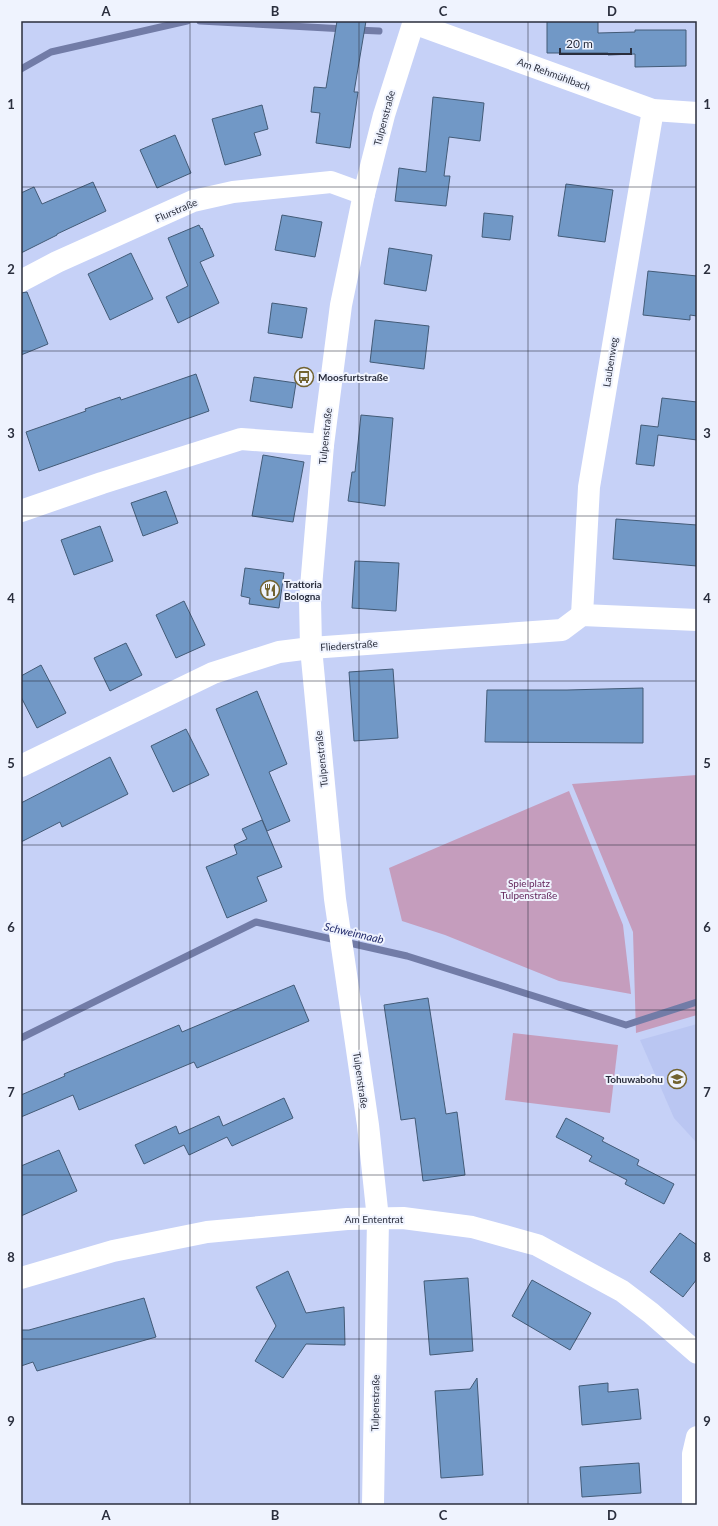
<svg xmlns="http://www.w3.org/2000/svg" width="718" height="1526" font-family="Lato,sans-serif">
<rect width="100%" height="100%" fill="#c6d1f7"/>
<path fill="#bac6f2" d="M 697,1024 L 697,1143 L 674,1118 L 640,1040 Z"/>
<g fill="#c59dbd">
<path d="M 697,775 L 697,1015 L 636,1033 L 633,932 L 572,784 Z"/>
<path d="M 569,791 L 623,925 L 631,994 L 559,981 L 445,935 L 402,921 L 389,868 Z"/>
<path d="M 513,1033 L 618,1045 L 610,1113 L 505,1100 Z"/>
</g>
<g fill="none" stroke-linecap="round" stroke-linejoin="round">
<g stroke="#727ca7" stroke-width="7">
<path d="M 200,21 L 345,29"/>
<path d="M 356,30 L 379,31"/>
<path d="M 21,69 L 51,52 L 187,21"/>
<path d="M 21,1038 L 256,922 L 407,956 L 626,1025 L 697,1002"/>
</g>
</g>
<g fill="#7198c6" stroke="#435b77">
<path d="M 337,21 L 366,21 L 354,92 L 358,92 L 350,148 L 316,143 L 320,113 L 311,112 L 314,87 L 326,88 Z"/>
<path d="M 547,21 L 598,21 L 598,33 L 635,32 L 635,30 L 686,30 L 686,66 L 635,67 L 635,54 L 608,55 L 608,53 L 547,53 Z"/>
<path d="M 433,97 L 484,103 L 480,141 L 449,137 L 444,176 L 450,176 L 446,206 L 395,201 L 399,168 L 426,172 Z"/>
<path d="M 262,105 L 268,129 L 254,133 L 261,155 L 225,165 L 212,119 Z"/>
<path d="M 175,135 L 191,173 L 157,188 L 140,150 Z"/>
<path d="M 93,182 L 106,211 L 57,234 L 57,235 L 21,253 L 21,193 L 34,187 L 42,204 Z"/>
<path d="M 566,184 L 613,190 L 605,242 L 558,236 Z"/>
<path d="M 484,213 L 513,216 L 510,240 L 482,237 Z"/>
<path d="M 282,215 L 322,222 L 315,257 L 275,250 Z"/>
<path d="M 199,225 L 201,229 L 202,228 L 214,256 L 200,262 L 219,303 L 178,323 L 166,297 L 188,286 L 168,238 Z"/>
<path d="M 389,248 L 432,255 L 426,291 L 384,284 Z"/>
<path d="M 131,253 L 153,299 L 110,320 L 88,274 Z"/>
<path d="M 648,271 L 697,276 L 697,316 L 690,315 L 690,320 L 643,315 Z"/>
<path d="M 27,292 L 48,344 L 21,355 L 21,293 Z"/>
<path d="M 272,303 L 307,308 L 302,338 L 268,333 Z"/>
<path d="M 375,320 L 429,326 L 424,369 L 370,362 Z"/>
<path d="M 196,374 L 209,411 L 39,471 L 26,432 L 86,411 L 85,409 L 120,397 L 121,400 Z"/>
<path d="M 254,377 L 296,383 L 292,408 L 250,401 Z"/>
<path d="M 662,398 L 697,402 L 697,440 L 658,435 L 654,466 L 636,464 L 641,425 L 658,427 Z"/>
<path d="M 361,415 L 393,418 L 385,506 L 348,501 L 352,472 L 355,472 Z"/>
<path d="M 263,455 L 304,462 L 293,522 L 252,516 Z"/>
<path d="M 166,491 L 178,523 L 143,536 L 131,503 Z"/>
<path d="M 616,519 L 697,525 L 697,566 L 613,559 Z"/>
<path d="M 100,526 L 113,561 L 74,575 L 61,540 Z"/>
<path d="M 355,561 L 399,563 L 396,611 L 352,608 Z"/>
<path d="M 245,568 L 284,573 L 279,608 L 249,604 L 250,598 L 241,596 Z"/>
<path d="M 184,601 L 205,645 L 176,658 L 156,615 Z"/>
<path d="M 126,643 L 142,675 L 110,691 L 94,658 Z"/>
<path d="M 41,665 L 66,713 L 37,728 L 21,697 L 21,676 Z"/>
<path d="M 393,669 L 398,738 L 354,741 L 349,672 Z"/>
<path d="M 643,688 L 643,743 L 485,742 L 487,690 L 567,690 Z"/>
<path d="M 257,691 L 287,764 L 269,772 L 290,821 L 267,831 L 216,709 Z"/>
<path d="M 186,729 L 209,775 L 173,792 L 151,746 Z"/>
<path d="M 110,757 L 128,794 L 62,827 L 60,822 L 21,842 L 21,803 Z"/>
<path d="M 262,820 L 282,867 L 257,877 L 267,901 L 227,918 L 206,867 L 237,854 L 234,845 L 247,839 L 242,829 Z"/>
<path d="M 294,985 L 309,1021 L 197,1068 L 194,1062 L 79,1110 L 73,1095 L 21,1117 L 21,1095 L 65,1076 L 64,1074 L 179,1025 L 182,1032 Z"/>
<path d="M 428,998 L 446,1114 L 457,1112 L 465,1175 L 423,1181 L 415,1118 L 401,1120 L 384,1005 Z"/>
<path d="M 284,1098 L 293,1118 L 232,1146 L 227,1137 L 189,1155 L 184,1145 L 144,1164 L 135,1145 L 176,1126 L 179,1134 L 219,1116 L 223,1126 Z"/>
<path d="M 566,1118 L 604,1138 L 602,1141 L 639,1160 L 637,1165 L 674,1184 L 664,1204 L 625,1184 L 627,1180 L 589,1161 L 592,1156 L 556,1137 Z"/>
<path d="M 59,1150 L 77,1191 L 21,1216 L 21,1166 Z"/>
<path d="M 680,1233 L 697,1245 L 697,1279 L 683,1297 L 650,1272 Z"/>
<path d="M 288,1271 L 306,1313 L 344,1307 L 345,1345 L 306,1344 L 283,1378 L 255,1361 L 276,1326 L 256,1287 Z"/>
<path d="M 468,1278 L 473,1351 L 430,1355 L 424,1281 Z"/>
<path d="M 532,1280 L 591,1313 L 570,1350 L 512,1316 Z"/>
<path d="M 144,1298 L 156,1337 L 37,1371 L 33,1362 L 21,1366 L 21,1330 L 29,1330 Z"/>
<path d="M 477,1378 L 483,1475 L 441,1478 L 435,1391 L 470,1389 Z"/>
<path d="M 608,1383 L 608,1392 L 638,1389 L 641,1419 L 582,1425 L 579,1386 Z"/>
<path d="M 639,1463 L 641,1493 L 582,1497 L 580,1467 Z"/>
</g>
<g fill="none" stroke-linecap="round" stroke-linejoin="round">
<g stroke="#fff" stroke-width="22">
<path d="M 413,23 L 653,110 L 697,113"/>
<path d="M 21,281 L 57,262 L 193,201 L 233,192 L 331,182 L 364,194"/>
<path d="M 21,511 L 102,483 L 241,439 L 323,445"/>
<path d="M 582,615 L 589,487 L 653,110"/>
<path d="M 21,766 L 213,673 L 279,652 L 311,648 L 562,630 L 582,615 L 697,620"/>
<path d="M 21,1278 L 113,1251 L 207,1232 L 347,1219 L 403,1218 L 472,1227 L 537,1245 L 622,1291 L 651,1313 L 697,1353"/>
<path d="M 373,1505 L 378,1219 L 368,1125 L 335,899 L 311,648 L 310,599 L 323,445 L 341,305 L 364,194 L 384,115 L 414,21"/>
<path d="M 693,1505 L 693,1454 L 697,1437"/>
</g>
</g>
<path fill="none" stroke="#2a2e3d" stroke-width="1" stroke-opacity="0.55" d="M 190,21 L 190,1505M 359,21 L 359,1505M 528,21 L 528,1505M 21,187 L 697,187M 21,351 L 697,351M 21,516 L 697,516M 21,681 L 697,681M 21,845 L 697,845M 21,1010 L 697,1010M 21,1175 L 697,1175M 21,1339 L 697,1339"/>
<defs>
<g id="bus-ring" transform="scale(1)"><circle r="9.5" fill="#eff3fe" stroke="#726330" stroke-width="1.5"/><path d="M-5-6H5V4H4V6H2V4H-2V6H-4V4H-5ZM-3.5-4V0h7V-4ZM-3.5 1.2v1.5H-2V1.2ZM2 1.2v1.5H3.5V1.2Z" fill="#726330"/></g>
<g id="restaurant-ring" transform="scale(1)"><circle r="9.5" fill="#eff3fe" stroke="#726330" stroke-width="1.5"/><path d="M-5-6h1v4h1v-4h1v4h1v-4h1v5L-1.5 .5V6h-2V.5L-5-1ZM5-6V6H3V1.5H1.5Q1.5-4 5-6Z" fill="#726330"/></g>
<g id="school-ring" transform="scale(1)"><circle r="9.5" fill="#eff3fe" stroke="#726330" stroke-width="1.5"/><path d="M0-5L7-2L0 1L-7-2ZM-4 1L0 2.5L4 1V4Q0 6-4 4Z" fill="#726330"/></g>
</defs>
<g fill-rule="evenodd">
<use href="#bus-ring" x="304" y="377"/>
<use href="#restaurant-ring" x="270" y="590"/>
<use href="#school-ring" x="677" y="1079"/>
</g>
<g text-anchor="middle" stroke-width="4" stroke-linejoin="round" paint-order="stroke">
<g font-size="10" fill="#2a2e3d" stroke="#eff3fe">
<text transform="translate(554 74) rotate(20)" y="4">Am Rehmühlbach</text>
<text transform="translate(384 118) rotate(-75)" y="4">Tulpenstraße</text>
<text transform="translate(176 210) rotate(-23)" y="4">Flurstraße</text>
<text transform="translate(610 362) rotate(-81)" y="4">Laubenweg</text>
<text transform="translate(325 436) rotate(-84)" y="4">Tulpenstraße</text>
<text transform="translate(349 645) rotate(-4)" y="4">Fliederstraße</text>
<text transform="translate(321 759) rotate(-96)" y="4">Tulpenstraße</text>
<text transform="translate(361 1080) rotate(82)" y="4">Tulpenstraße</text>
<text x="374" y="1223">Am Ententrat</text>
<text transform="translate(375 1403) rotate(-89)" y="4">Tulpenstraße</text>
</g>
<g font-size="10" font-weight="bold" fill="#2a2e3d" stroke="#eff3fe" text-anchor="start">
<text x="318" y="381">Moosfurtstraße</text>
<text x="284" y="588">Trattoria<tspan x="284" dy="12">Bologna</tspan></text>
<text x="663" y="1083" text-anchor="end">Tohuwabohu</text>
</g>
<g font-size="10" fill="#65285d" stroke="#eff3fe">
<text x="529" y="887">Spielplatz<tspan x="529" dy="12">Tulpenstraße</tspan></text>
</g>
<g font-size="11" font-style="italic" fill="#232b6c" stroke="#eff3fe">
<text transform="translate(354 933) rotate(13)" y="4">Schweinnaab</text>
</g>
</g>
<rect width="718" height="1526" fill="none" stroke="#eff3fe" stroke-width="44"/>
<path d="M560 48v6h71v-6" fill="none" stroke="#2a2e3d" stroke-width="2"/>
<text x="566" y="48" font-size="12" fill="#2a2e3d" stroke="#eff3fe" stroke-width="3" paint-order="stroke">20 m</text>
<rect x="22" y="22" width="674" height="1482" fill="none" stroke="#2a2e3d" stroke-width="1.5"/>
<g font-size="13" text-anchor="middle" font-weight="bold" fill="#2a2e3d">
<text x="106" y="16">A</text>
<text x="275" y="16">B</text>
<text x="443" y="16">C</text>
<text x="612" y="16">D</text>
<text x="11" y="109">1</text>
<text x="707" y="109">1</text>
<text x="11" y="274">2</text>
<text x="707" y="274">2</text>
<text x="11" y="438">3</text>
<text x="707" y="438">3</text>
<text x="11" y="603">4</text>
<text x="707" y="603">4</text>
<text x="11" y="768">5</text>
<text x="707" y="768">5</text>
<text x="11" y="932">6</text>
<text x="707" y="932">6</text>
<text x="11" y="1097">7</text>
<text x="707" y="1097">7</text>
<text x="11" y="1262">8</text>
<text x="707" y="1262">8</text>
<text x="11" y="1426">9</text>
<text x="707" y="1426">9</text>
<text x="106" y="1520">A</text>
<text x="275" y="1520">B</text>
<text x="443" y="1520">C</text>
<text x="612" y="1520">D</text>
</g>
</svg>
